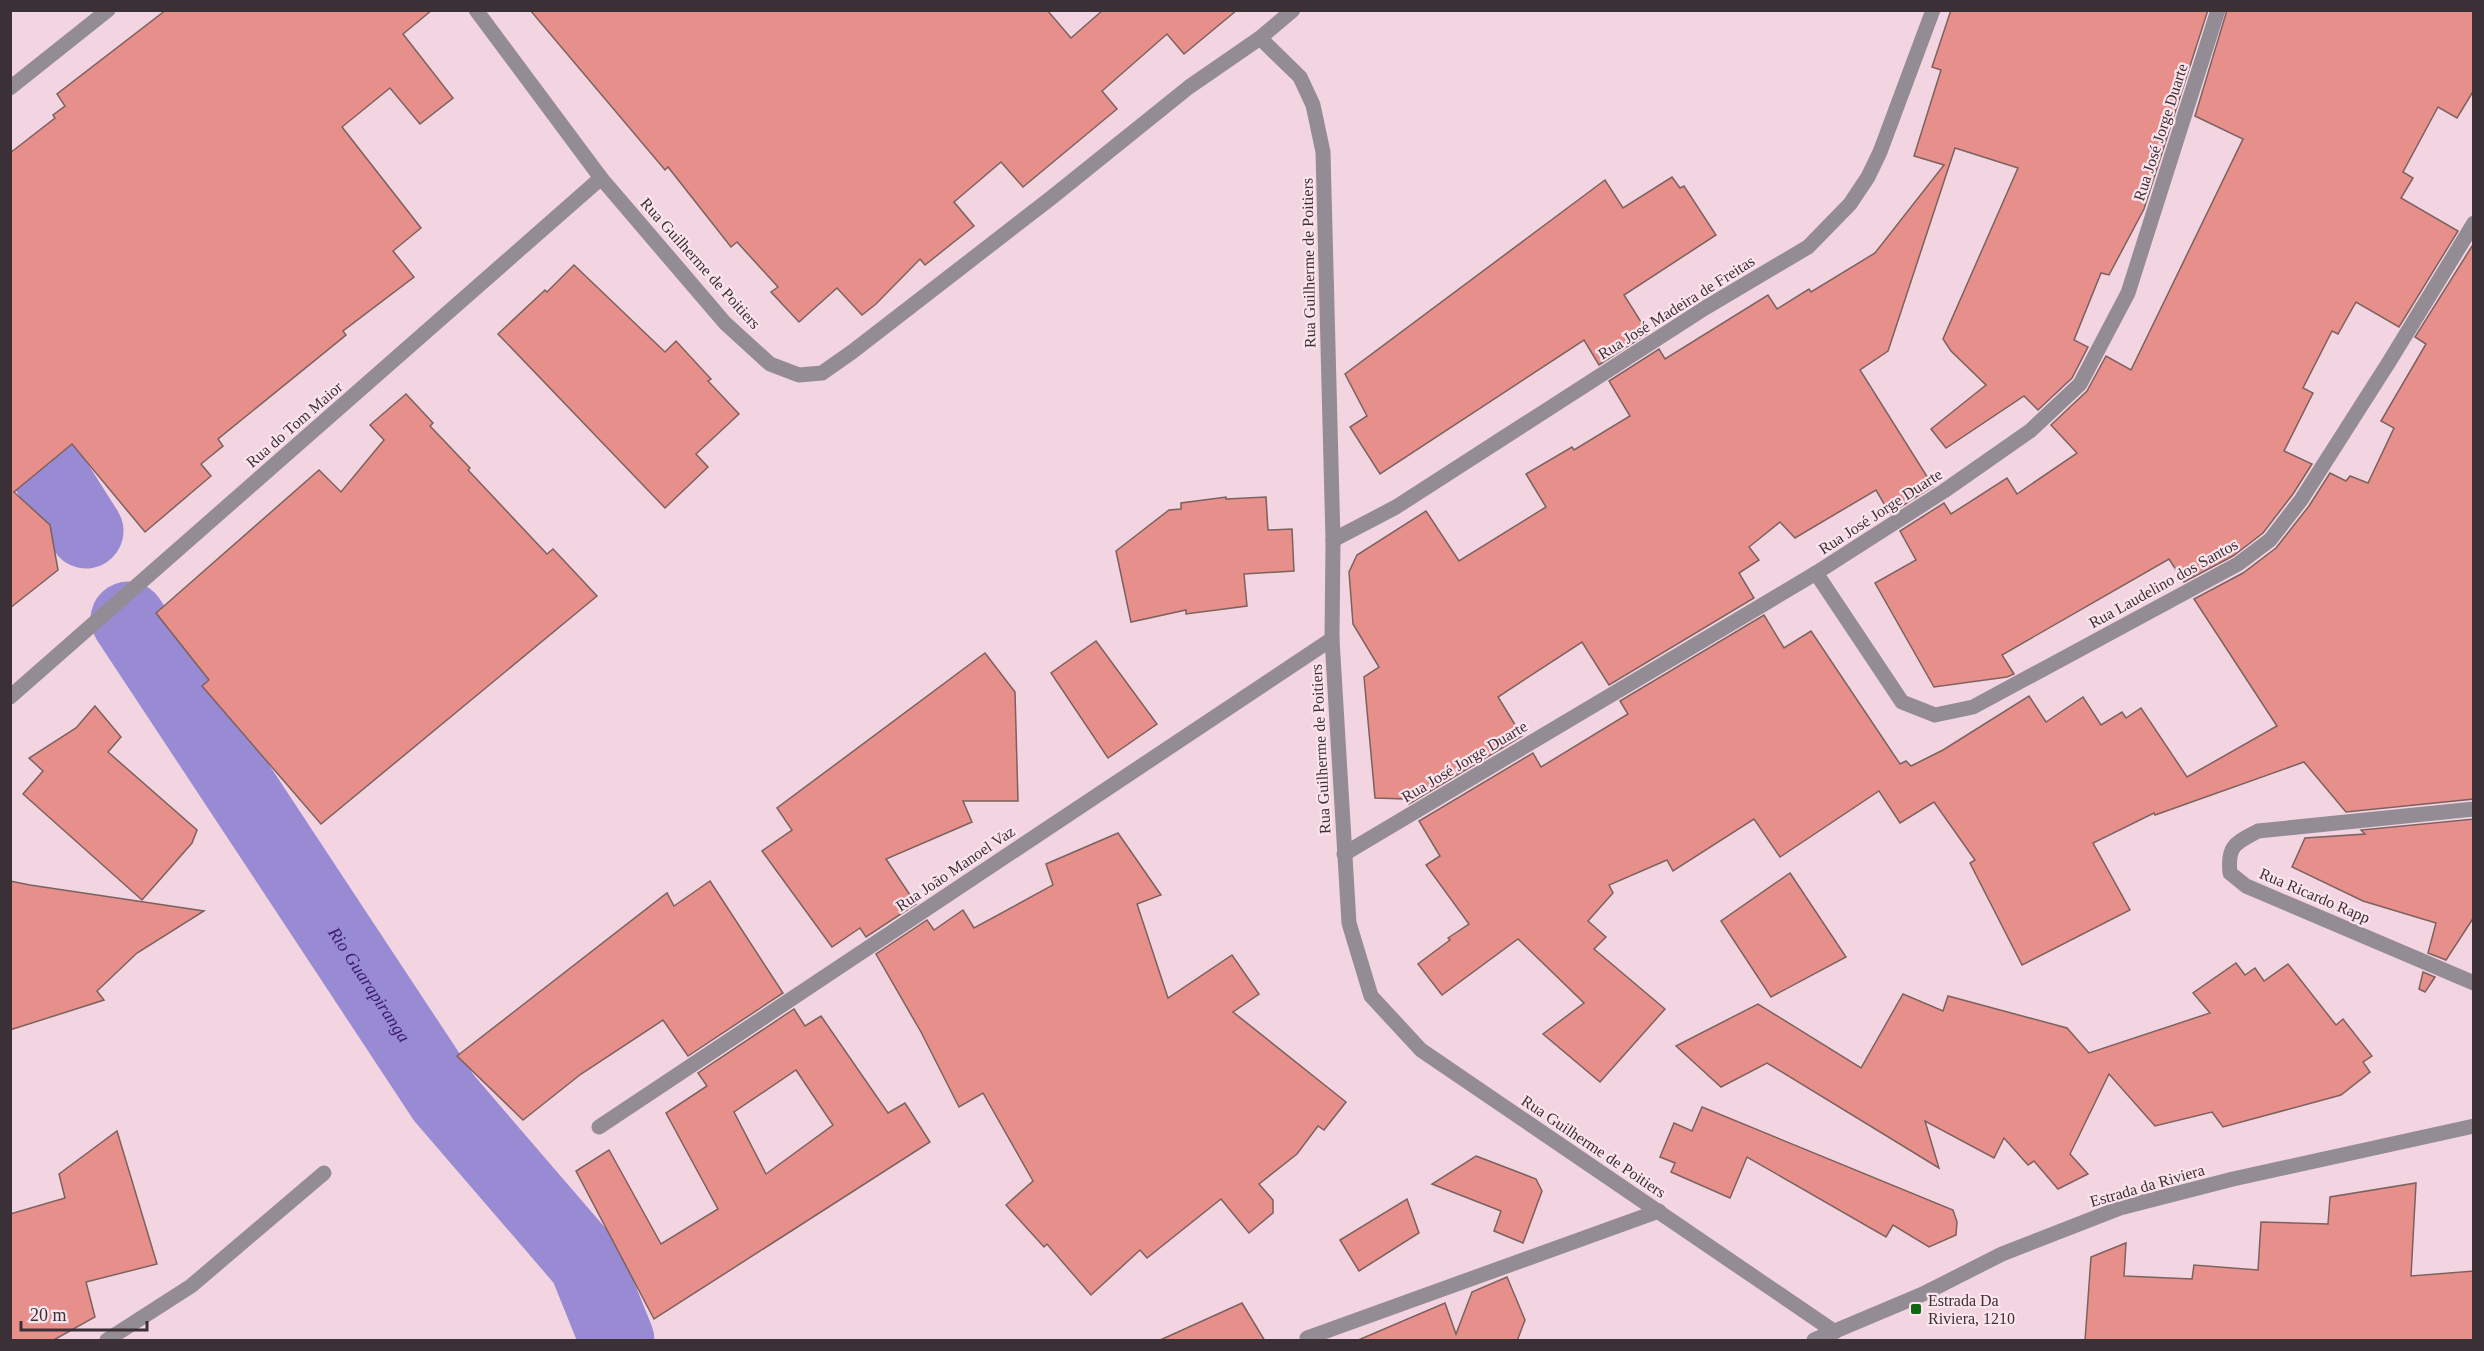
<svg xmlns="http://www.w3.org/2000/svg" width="2484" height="1351" font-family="Georgia,serif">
<rect width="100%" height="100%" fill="#f3d5e1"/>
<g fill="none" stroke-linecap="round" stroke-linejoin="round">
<g stroke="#998ad4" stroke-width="75">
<path d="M 10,411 L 86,531"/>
<path id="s1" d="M 128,619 L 444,1098 L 586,1263 L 617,1340"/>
</g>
</g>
<g fill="#e78f8b" stroke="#7c615f" stroke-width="1.5" fill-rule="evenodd">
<path d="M 166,10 L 432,10 L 403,34 L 453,98 L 420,124 L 390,88 L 342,127 L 421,228 L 393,251 L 414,277 L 343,331 L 346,335 L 218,439 L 223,446 L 201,464 L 211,476 L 145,532 L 72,444 L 14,492 L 50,525 L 58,570 L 10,608 L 10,153 L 55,118 L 53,115 L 65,106 L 57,94 Z"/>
<path d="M 530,10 L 1047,10 L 1071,38 L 1103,10 L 1237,10 L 1184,54 L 1167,34 L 1102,91 L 1117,109 L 1023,187 L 1001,162 L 954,202 L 974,226 L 925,265 L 920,259 L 876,304 L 862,315 L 837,288 L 799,322 L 771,292 L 778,287 L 737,242 L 731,247 L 668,167 L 665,170 Z"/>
<path d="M 1951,10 L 2208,10 L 2144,209 L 2109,275 L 2101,273 L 2074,340 L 2088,347 L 2072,378 L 2038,410 L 2024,396 L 1946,448 L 1931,429 L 1986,385 L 1951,351 L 1943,339 L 2018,168 L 1955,148 L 1888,351 L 1860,370 L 1933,486 L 1890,514 L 1876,490 L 1795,538 L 1780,522 L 1749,547 L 1759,560 L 1739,573 L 1754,598 L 1609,685 L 1582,642 L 1498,697 L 1522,736 L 1409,804 L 1406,799 L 1375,798 L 1364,677 L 1379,667 L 1353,624 L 1349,572 L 1357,555 L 1426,511 L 1459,561 L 1546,507 L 1526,474 L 1572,447 L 1574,450 L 1630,416 L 1609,381 L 1659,349 L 1665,359 L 1768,295 L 1777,309 L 1809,289 L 1811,292 L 1875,253 L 1944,165 L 1914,156 L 1941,70 L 1932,67 Z"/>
<path d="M 2227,10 L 2474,10 L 2474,90 L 2457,118 L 2438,107 L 2403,172 L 2413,178 L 2401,198 L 2458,231 L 2399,327 L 2356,302 L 2338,334 L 2332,331 L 2303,388 L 2313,393 L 2284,451 L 2312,464 L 2293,494 L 2263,533 L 2233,556 L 2184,582 L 2169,559 L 2002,655 L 2014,674 L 2007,677 L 1934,687 L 1875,583 L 1916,560 L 1900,531 L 1944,503 L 1951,514 L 2007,478 L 2017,494 L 2077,453 L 2051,425 L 2087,391 L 2106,356 L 2131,370 L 2243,139 L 2195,116 Z"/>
<path d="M 1672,177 L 1680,188 L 1684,186 L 1716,235 L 1624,295 L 1648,333 L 1599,365 L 1584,340 L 1380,474 L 1350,427 L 1367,416 L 1345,374 L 1605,180 L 1623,208 Z"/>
<path d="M 2474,243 L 2474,799 L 2346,812 L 2304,762 L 2155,815 L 2154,813 L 2093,843 L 2130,910 L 2022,965 L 1970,863 L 1975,860 L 1934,802 L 1900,823 L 1879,791 L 1780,857 L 1754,819 L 1673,871 L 1667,860 L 1609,885 L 1613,893 L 1588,921 L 1606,937 L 1594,949 L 1665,1009 L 1600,1082 L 1543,1034 L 1584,1003 L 1518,939 L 1442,995 L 1418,964 L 1450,940 L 1448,938 L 1469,924 L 1426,865 L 1440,856 L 1419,821 L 1533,753 L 1541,767 L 1628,714 L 1620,701 L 1764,615 L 1784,648 L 1811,631 L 1900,764 L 1906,761 L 1911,766 L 1943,750 L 2029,696 L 2046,722 L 2083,697 L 2101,725 L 2122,712 L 2126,718 L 2141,708 L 2187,777 L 2277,726 L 2194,599 L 2243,573 L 2276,548 L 2309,506 L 2330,473 L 2346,481 L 2350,476 L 2368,483 L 2394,428 L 2381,421 L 2426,344 L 2415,337 Z"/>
<path d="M 574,265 L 665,352 L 676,341 L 711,379 L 708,381 L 739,414 L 696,454 L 708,467 L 665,508 L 498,334 L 545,290 L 547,292 Z"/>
<path d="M 406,394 L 433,423 L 430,426 L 470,468 L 468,470 L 547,554 L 553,549 L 597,596 L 321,824 L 202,686 L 209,680 L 156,613 L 319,470 L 341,492 L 384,440 L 370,425 Z"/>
<path d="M 1226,497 L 1226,499 L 1266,497 L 1268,530 L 1292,529 L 1294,571 L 1244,574 L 1247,606 L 1186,614 L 1186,610 L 1131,622 L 1116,551 L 1169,510 L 1181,509 L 1181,503 Z"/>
<path d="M 1096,641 L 1157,724 L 1108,758 L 1051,673 Z"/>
<path d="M 985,653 L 1015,692 L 1018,801 L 963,801 L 972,822 L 886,859 L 916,904 L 866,937 L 860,928 L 832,947 L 762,851 L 792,830 L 777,808 Z"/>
<path d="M 95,706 L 121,737 L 108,752 L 197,830 L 192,843 L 142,900 L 23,794 L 43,771 L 29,758 L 76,728 Z"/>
<path d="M 2474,819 L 2474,917 L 2446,960 L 2428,953 L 2436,923 L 2363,901 L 2292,867 L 2305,838 L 2365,834 L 2361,830 Z"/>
<path d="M 1118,833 L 1161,895 L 1137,904 L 1168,998 L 1232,955 L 1259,994 L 1233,1012 L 1346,1102 L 1324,1130 L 1318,1126 L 1297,1154 L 1259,1184 L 1273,1200 L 1273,1213 L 1249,1233 L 1221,1199 L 1147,1258 L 1140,1250 L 1091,1295 L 1047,1244 L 1044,1247 L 1006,1205 L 1033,1181 L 983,1093 L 959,1107 L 921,1032 L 876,954 L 927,920 L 934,930 L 963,910 L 974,928 L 1053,885 L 1046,864 Z"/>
<path d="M 1790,873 L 1846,957 L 1771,997 L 1721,921 Z"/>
<path d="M 10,881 L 30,885 L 204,911 L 137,953 L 97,991 L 104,1000 L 10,1030 Z"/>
<path d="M 710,881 L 783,993 L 688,1056 L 663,1020 L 581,1074 L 523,1120 L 457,1056 L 667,893 L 674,906 Z"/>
<path d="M 2236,963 L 2245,975 L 2255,968 L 2264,981 L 2288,964 L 2336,1025 L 2343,1019 L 2372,1056 L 2363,1062 L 2370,1072 L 2341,1095 L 2223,1127 L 2212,1112 L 2155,1126 L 2109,1074 L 2070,1154 L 2088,1174 L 2058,1189 L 2034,1161 L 2028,1165 L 2004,1138 L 1994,1158 L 1925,1121 L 1939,1168 L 1767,1063 L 1721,1087 L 1676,1046 L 1758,1004 L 1861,1068 L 1903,994 L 1943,1011 L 1948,996 L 2067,1028 L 2089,1053 L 2210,1013 L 2193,993 Z"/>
<path d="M 2423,972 L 2435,977 L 2425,992 L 2419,989 Z"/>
<path d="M 794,1009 L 805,1026 L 821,1016 L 888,1113 L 905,1103 L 930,1142 L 654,1319 L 576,1171 L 609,1150 L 661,1244 L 718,1209 L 666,1113 L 707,1086 L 698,1073 ZM 796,1070 L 833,1125 L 766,1174 L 734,1112 Z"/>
<path d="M 1702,1107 L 1953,1210 L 1957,1222 L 1956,1235 L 1929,1247 L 1893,1225 L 1886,1237 L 1747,1157 L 1730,1198 L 1671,1172 L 1675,1163 L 1660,1157 L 1674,1123 L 1692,1131 Z"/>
<path d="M 117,1131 L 157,1264 L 86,1282 L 95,1317 L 52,1341 L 10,1341 L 10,1214 L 65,1198 L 59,1174 Z"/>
<path d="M 1476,1156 L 1536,1179 L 1542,1191 L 1523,1243 L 1494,1231 L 1501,1211 L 1432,1184 Z"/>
<path d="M 2416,1183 L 2411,1276 L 2474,1271 L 2474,1341 L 2085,1341 L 2091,1257 L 2126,1243 L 2124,1276 L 2192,1279 L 2194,1265 L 2258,1270 L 2261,1222 L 2328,1224 L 2330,1197 Z"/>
<path d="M 1407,1199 L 1419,1233 L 1359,1271 L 1340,1240 Z"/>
<path d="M 1507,1277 L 1525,1320 L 1517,1341 L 1356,1341 L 1445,1303 L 1456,1334 L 1472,1292 Z"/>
<path d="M 1242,1303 L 1265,1341 L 1158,1341 Z"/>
</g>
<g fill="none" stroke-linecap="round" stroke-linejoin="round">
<g stroke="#948c95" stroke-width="15">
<path d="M 476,10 L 601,178 L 725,323 L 770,364 L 799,375 L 822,373 L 852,352 L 1051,198 L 1189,87 L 1260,38 L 1300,77 L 1313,105 L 1323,152 L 1333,540 L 1332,639 L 1349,923 L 1371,996 L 1421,1050 L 1835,1332"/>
<path d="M 1260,38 L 1293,10"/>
<path d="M 10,88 L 108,10"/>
<path d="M 1333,540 L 1396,507 L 1705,308 L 1808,247 L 1850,204 L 1868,177 L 1880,152 L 1933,10"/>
<path d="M 1816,573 L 1902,702 L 1935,715 L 1973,707 L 2238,564 L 2270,540 L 2301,500 L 2389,362 L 2474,223"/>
<path d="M 10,697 L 601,178"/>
<path d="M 2474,809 L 2258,831 C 2236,843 2227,845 2230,873 L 2246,886 L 2474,983"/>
<path d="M 1344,854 L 1816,573 L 1944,491 L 2030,431 L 2080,384 L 2128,293 L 2218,10"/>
<path d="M 599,1127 L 1332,639"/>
<path d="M 1307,1338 L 1659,1211"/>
<path d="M 107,1340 L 191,1286 L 324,1173"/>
<path d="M 1814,1340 L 1923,1294 L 2002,1254 L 2120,1208 L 2233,1179 L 2474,1126"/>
</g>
</g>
<rect fill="#0f680f" stroke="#fce4ed" stroke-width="2" x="1910" y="1303" width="12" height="12" rx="3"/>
<g text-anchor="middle" stroke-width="4.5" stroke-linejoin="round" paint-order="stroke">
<g font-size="16" fill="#3b3035" stroke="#fce4ed">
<text transform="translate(2160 132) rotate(-72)" y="6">Rua José Jorge Duarte</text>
<text transform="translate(701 263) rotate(48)" y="6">Rua Guilherme de Poitiers</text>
<text transform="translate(1308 263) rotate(-91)" y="6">Rua Guilherme de Poitiers</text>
<text transform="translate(1676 307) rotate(-32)" y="6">Rua José Madeira de Freitas</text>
<text transform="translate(294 424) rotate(-41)" y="6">Rua do Tom Maior</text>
<text transform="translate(1880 511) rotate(-33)" y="6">Rua José Jorge Duarte</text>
<text transform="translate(2163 583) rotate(-29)" y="6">Rua Laudelino dos Santos</text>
<text transform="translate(1320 749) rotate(-93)" y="6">Rua Guilherme de Poitiers</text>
<text transform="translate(1464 761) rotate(-31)" y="6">Rua José Jorge Duarte</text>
<text transform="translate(955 868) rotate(-34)" y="6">Rua João Manoel Vaz</text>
<text transform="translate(2315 895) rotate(23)" y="6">Rua Ricardo Rapp</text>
<text transform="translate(1594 1146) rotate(34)" y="6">Rua Guilherme de Poitiers</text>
<text transform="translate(2147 1185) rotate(-16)" y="6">Estrada da Riviera</text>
</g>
<g font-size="16" fill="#3b3035" stroke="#fce4ed" text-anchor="start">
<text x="1928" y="1306">Estrada Da<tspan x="1928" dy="18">Riviera, 1210</tspan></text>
</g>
<g font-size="18" font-style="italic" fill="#391a71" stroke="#fce4ed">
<text dy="6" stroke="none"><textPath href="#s1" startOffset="438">Rio Guarapiranga</textPath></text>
</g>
</g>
<rect width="2484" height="1351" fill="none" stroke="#3b3035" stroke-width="24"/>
<path d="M21 1321v9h126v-9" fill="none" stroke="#3b3035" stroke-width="3"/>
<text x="30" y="1321" font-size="18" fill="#3b3035" stroke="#fce4ed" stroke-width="4.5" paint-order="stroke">20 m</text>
</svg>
